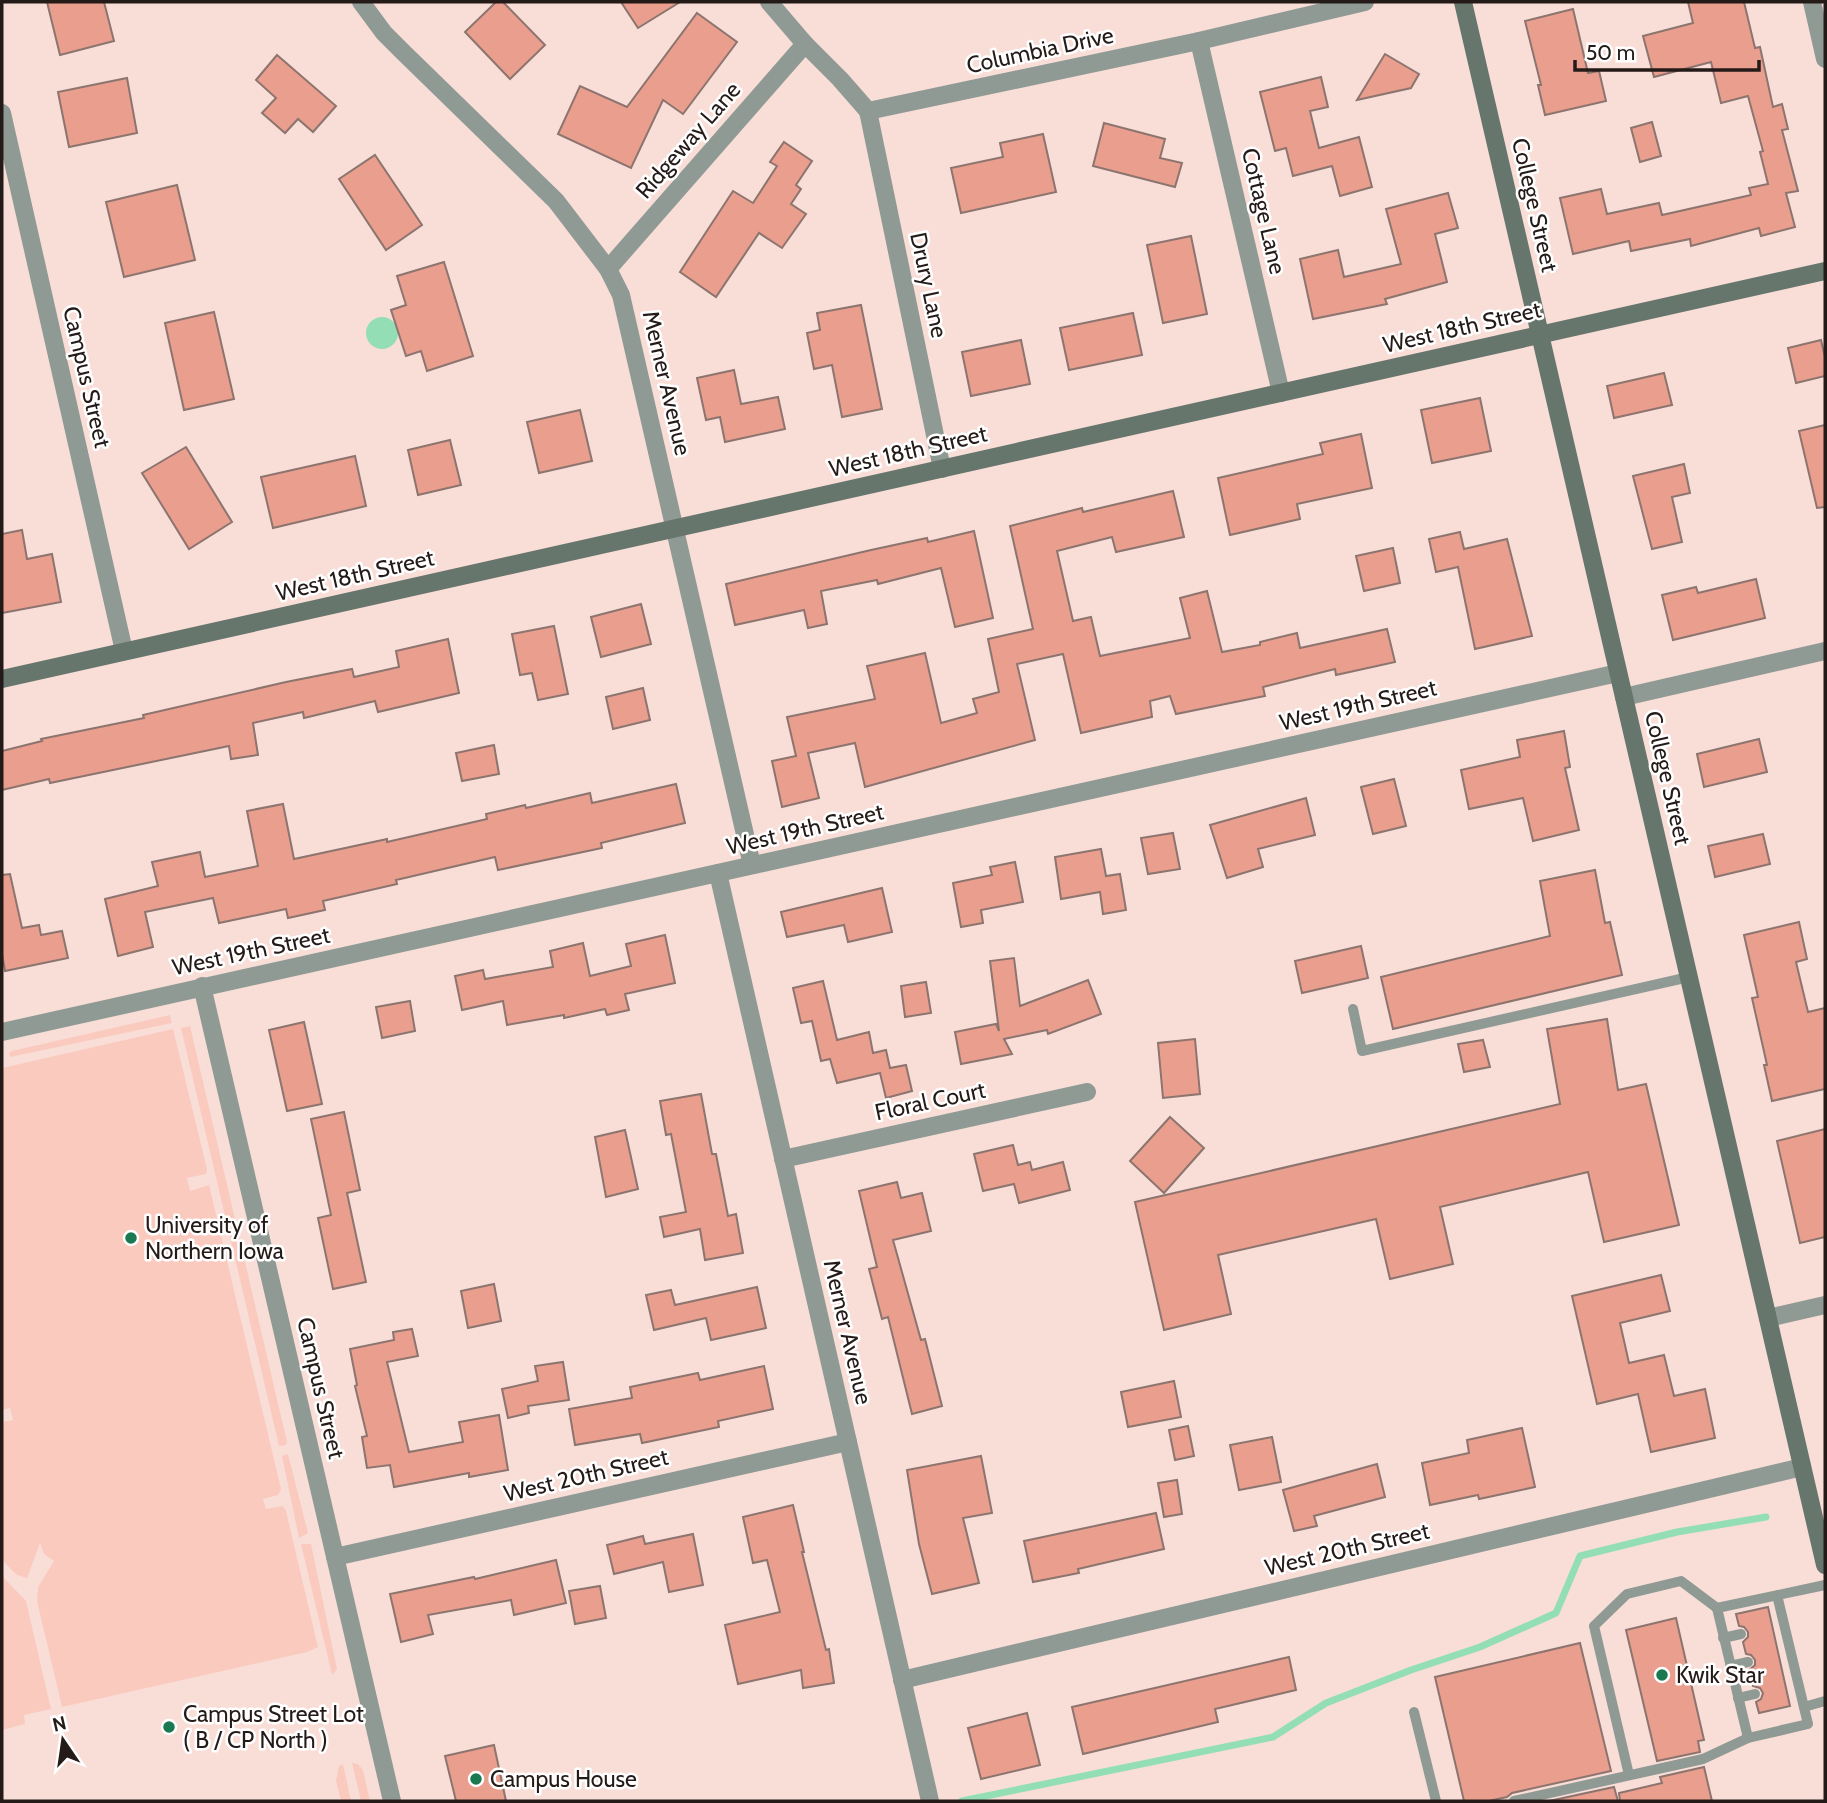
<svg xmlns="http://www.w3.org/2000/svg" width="1827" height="1803" font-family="Cabin,sans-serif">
<rect width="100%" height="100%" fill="#f9ded8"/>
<g fill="#facabf">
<path d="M 170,1015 L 172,1023 L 10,1057 L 9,1053 L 12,1051 Z"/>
<path d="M 190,1026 L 287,1442 L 286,1445 L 279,1446 L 181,1028 Z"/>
<path d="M 173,1029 L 207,1169 L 206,1174 L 187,1178 L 190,1191 L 209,1185 L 281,1489 L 278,1495 L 263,1499 L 266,1509 L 283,1506 L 286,1511 L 318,1647 L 307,1652 L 62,1707 L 37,1601 L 38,1587 L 54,1561 L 44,1554 L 40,1543 L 27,1578 L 17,1575 L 2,1560 L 2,1422 L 13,1420 L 10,1408 L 2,1410 L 2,1068 Z"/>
<path d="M 288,1454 L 308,1533 L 299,1538 L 282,1456 Z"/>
<path d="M 301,1544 L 311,1544 L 337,1669 L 332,1675 Z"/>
<path d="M 2,1576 L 26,1601 L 51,1709 L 24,1715 L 25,1724 L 2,1730 Z"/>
<path d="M 352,1763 L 358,1764 L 363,1770 L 370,1801 L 361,1801 Z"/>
<path d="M 343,1764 L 351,1801 L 341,1801 L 336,1781 L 339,1766 Z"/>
</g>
<circle fill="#94deb5" cx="382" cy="333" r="16"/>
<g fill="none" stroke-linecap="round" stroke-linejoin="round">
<path stroke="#94deb5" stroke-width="7" d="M 962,1801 L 1273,1737 L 1326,1703 L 1411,1670 L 1480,1647 L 1556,1613 L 1580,1556 L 1677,1532 L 1766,1517"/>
</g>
<g fill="#ea9e8d" stroke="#8c746f" stroke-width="2">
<path d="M 47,2 L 104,2 L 114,41 L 60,55 Z"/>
<path d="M 496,2 L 503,2 L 545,45 L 510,79 L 465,32 Z"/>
<path d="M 621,2 L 680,2 L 638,28 Z"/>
<path d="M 1688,2 L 1744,2 L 1755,48 L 1760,47 L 1773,107 L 1782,104 L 1788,129 L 1782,130 L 1798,191 L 1786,193 L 1795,227 L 1761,236 L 1759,228 L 1691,246 L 1690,239 L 1631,251 L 1629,241 L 1573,254 L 1560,198 L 1601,189 L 1607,214 L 1659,203 L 1662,215 L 1751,195 L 1749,188 L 1768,184 L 1760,152 L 1763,151 L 1748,96 L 1721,103 L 1711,62 L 1654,77 L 1643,36 L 1693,23 Z"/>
<path d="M 1573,9 L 1588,73 L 1599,71 L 1606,101 L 1545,115 L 1538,85 L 1541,85 L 1525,21 Z"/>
<path d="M 697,13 L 737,42 L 683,114 L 663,100 L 631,168 L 558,134 L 580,86 L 627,107 Z"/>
<path d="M 1385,54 L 1419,74 L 1411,88 L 1357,100 Z"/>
<path d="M 277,55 L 336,106 L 313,132 L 298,119 L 285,133 L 262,113 L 276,98 L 256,80 Z"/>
<path d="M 1321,77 L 1328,107 L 1310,111 L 1319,148 L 1359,137 L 1372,187 L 1340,196 L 1332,166 L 1293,176 L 1286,148 L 1275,151 L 1260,92 Z"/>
<path d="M 127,78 L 137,133 L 69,147 L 58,92 Z"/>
<path d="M 1652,122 L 1661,156 L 1640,162 L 1631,128 Z"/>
<path d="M 1104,123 L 1165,139 L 1160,158 L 1182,163 L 1175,187 L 1093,166 Z"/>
<path d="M 1043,134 L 1056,192 L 961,213 L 951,168 L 1003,157 L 1000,143 Z"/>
<path d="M 784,142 L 812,161 L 796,185 L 801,189 L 791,204 L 806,214 L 782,248 L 759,233 L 716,297 L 680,272 L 733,191 L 753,203 L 777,166 L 770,162 Z"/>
<path d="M 375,155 L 422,225 L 386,250 L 339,179 Z"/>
<path d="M 177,185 L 195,260 L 124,277 L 106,202 Z"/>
<path d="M 1448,193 L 1458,228 L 1435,234 L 1447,282 L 1385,299 L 1387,304 L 1313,319 L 1300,259 L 1338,250 L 1344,277 L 1401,264 L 1386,209 Z"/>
<path d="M 1191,236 L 1207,314 L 1163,323 L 1147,245 Z"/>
<path d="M 444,262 L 473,356 L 427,371 L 421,351 L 406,356 L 391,310 L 406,305 L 397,276 Z"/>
<path d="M 861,305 L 882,409 L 842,417 L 832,365 L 814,369 L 807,333 L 820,330 L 817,313 Z"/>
<path d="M 214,312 L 234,399 L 184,410 L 165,323 Z"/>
<path d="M 1133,313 L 1142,355 L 1069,370 L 1060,328 Z"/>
<path d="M 1021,340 L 1030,384 L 971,396 L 962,352 Z"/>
<path d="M 1821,340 L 1825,357 L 1825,376 L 1796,383 L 1788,348 Z"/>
<path d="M 734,370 L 741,404 L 778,397 L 785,429 L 725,442 L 720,417 L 706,420 L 697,378 Z"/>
<path d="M 1664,373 L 1672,405 L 1614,418 L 1607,386 Z"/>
<path d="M 1480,398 L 1491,451 L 1432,463 L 1421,410 Z"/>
<path d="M 580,410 L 592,461 L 539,473 L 527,422 Z"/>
<path d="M 1825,425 L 1825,507 L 1817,508 L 1799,431 Z"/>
<path d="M 1361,434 L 1372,488 L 1297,504 L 1300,519 L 1230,535 L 1218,478 L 1323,454 L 1320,443 Z"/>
<path d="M 450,440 L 461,485 L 418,495 L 408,450 Z"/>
<path d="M 186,447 L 232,522 L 189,549 L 142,473 Z"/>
<path d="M 355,456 L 366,506 L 273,528 L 261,477 Z"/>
<path d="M 1684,464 L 1690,493 L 1672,497 L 1682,542 L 1652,549 L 1633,476 Z"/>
<path d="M 1173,491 L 1184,537 L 1116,552 L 1112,537 L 1057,551 L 1073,621 L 1091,617 L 1100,656 L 1190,638 L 1180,598 L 1207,591 L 1222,652 L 1260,645 L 1260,642 L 1297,633 L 1300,648 L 1387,629 L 1395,662 L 1336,675 L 1335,669 L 1263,687 L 1265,696 L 1176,714 L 1170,696 L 1150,701 L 1152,717 L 1081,733 L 1063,654 L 1017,664 L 1035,740 L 865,787 L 855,743 L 808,753 L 819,798 L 782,807 L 772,761 L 796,756 L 787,717 L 875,699 L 867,666 L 925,653 L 941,723 L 977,713 L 973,699 L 999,692 L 988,639 L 1033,629 L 1010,526 L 1082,508 L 1083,512 Z"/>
<path d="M 22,530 L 27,559 L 52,554 L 61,602 L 2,613 L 2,534 Z"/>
<path d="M 974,531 L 993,618 L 955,627 L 941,568 L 878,584 L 877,580 L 821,591 L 827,624 L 808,628 L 804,610 L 735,625 L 726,584 L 871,550 L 927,538 L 928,542 Z"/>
<path d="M 1460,532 L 1464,549 L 1507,539 L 1532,636 L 1475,649 L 1458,567 L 1436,572 L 1429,539 Z"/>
<path d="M 1393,548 L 1400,583 L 1364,591 L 1356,556 Z"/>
<path d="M 1756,579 L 1765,618 L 1673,640 L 1662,595 L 1696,587 L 1698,593 Z"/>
<path d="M 641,604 L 651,644 L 601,657 L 591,617 Z"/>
<path d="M 554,626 L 568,694 L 538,700 L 532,673 L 520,675 L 512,634 Z"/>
<path d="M 448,639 L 459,693 L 378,712 L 375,701 L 304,718 L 303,712 L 253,723 L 258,755 L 231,759 L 229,746 L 50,783 L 49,779 L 2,790 L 2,751 L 42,741 L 41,739 L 144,718 L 143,715 L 286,682 L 352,669 L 354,677 L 399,667 L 396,651 Z"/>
<path d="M 643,688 L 650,720 L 613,729 L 606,697 Z"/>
<path d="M 1564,731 L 1570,767 L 1565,768 L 1579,830 L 1533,841 L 1523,798 L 1469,809 L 1461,770 L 1520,757 L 1517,740 Z"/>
<path d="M 1759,739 L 1767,772 L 1704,787 L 1697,754 Z"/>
<path d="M 494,745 L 499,774 L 462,781 L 456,753 Z"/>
<path d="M 1394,779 L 1406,826 L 1373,834 L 1361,787 Z"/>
<path d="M 676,784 L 685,823 L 601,843 L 602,848 L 498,870 L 495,857 L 396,880 L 397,884 L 323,901 L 325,910 L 288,918 L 286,909 L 219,923 L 213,898 L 145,912 L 153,947 L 118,956 L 105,899 L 158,886 L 152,862 L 200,852 L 205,877 L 258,866 L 247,811 L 283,804 L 294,859 L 387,839 L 387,842 L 487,819 L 486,814 L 525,805 L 526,808 L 590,793 L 592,803 Z"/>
<path d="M 1306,798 L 1315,835 L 1258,849 L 1263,867 L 1227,878 L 1210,825 Z"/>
<path d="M 1173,833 L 1180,869 L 1148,874 L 1141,838 Z"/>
<path d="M 1763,834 L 1770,864 L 1715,877 L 1708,846 Z"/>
<path d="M 1101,849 L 1106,876 L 1120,874 L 1126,910 L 1103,914 L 1100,892 L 1061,899 L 1055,857 Z"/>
<path d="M 1015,862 L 1023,902 L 981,910 L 983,923 L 961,927 L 953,883 L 992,875 L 990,867 Z"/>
<path d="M 1595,870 L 1605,923 L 1610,922 L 1622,975 L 1393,1029 L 1381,977 L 1550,936 L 1540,881 Z"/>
<path d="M 10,874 L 22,928 L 39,925 L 41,935 L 62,931 L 68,958 L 5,971 L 2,954 L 2,875 Z"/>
<path d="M 882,888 L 892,932 L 848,942 L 844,925 L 787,937 L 781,912 Z"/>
<path d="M 1799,922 L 1807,959 L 1796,962 L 1808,1012 L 1825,1008 L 1825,1089 L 1772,1101 L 1764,1065 L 1767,1065 L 1752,998 L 1758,997 L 1744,935 Z"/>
<path d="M 665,935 L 675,983 L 625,994 L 629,1010 L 607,1015 L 605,1009 L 564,1018 L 564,1015 L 507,1025 L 503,1001 L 462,1010 L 455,976 L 483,970 L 485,979 L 553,967 L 550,951 L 583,943 L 590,976 L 631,966 L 626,944 Z"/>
<path d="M 1361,946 L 1368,978 L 1302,993 L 1295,961 Z"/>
<path d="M 1014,958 L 1020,1006 L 1088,980 L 1101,1014 L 1048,1034 L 1047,1030 L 1004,1039 L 1012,1054 L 961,1064 L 955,1032 L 996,1024 L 999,1031 L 990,961 Z"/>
<path d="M 823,981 L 837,1040 L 869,1032 L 873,1053 L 886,1050 L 890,1068 L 906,1065 L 912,1091 L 886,1098 L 880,1073 L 837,1083 L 830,1059 L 821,1061 L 812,1021 L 801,1023 L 793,988 Z"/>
<path d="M 926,982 L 931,1013 L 905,1017 L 901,986 Z"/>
<path d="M 410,1001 L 415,1031 L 382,1038 L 376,1007 Z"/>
<path d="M 1607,1019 L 1618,1090 L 1646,1084 L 1679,1225 L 1604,1242 L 1588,1172 L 1440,1207 L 1453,1264 L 1390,1279 L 1376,1219 L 1218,1255 L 1231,1314 L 1164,1330 L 1135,1202 L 1560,1104 L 1547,1029 Z"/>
<path d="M 304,1022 L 322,1104 L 287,1111 L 269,1030 Z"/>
<path d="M 1195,1039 L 1200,1094 L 1163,1098 L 1158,1043 Z"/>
<path d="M 1483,1040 L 1490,1067 L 1464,1072 L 1458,1044 Z"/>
<path d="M 701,1094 L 712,1154 L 716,1154 L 728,1216 L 736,1214 L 743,1253 L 705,1260 L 700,1229 L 664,1237 L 660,1217 L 686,1212 L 671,1134 L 666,1135 L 660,1101 Z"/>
<path d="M 344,1112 L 360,1190 L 347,1193 L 366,1282 L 333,1289 L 318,1218 L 331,1215 L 311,1119 Z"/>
<path d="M 1170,1117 L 1204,1148 L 1164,1193 L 1130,1161 Z"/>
<path d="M 1825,1129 L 1825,1237 L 1800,1243 L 1777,1141 Z"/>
<path d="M 625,1130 L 638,1189 L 606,1197 L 595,1137 Z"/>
<path d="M 1013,1145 L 1018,1165 L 1030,1162 L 1032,1170 L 1063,1162 L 1070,1190 L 1019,1203 L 1014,1184 L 983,1191 L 974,1154 Z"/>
<path d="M 897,1182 L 901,1198 L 922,1193 L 931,1231 L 893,1240 L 921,1340 L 925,1339 L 942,1406 L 912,1414 L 888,1317 L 882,1319 L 869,1269 L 877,1267 L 859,1191 Z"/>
<path d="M 1661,1275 L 1670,1311 L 1620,1323 L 1629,1363 L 1664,1355 L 1674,1396 L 1705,1389 L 1715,1438 L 1651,1452 L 1638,1394 L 1597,1404 L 1572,1296 Z"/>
<path d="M 494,1284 L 501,1321 L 468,1328 L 461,1291 Z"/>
<path d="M 757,1287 L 766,1328 L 711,1340 L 706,1318 L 654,1330 L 646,1295 L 671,1290 L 675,1305 Z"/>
<path d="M 412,1329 L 418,1356 L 387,1362 L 409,1452 L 463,1442 L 459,1422 L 499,1415 L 508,1470 L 469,1477 L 469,1473 L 394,1487 L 390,1465 L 367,1468 L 362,1437 L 367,1436 L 355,1386 L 357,1385 L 350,1349 L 394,1340 L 393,1332 Z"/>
<path d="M 563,1362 L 569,1400 L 528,1406 L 529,1413 L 508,1418 L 502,1389 L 538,1381 L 535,1366 Z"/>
<path d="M 764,1366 L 773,1409 L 718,1421 L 719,1427 L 642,1443 L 640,1434 L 575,1445 L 569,1409 L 632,1398 L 630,1387 L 698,1373 L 700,1380 Z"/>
<path d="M 1174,1381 L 1181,1417 L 1128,1427 L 1121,1392 Z"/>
<path d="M 1188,1426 L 1194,1456 L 1175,1460 L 1169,1430 Z"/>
<path d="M 1522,1428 L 1535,1487 L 1479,1499 L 1478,1495 L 1430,1505 L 1422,1463 L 1469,1453 L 1467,1440 Z"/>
<path d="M 1272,1437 L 1281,1482 L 1239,1490 L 1230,1445 Z"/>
<path d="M 981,1456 L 992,1513 L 963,1518 L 979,1583 L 932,1594 L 919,1544 L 907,1470 Z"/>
<path d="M 1377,1464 L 1385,1497 L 1314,1516 L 1317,1526 L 1294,1531 L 1283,1490 Z"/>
<path d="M 1177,1480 L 1182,1514 L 1164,1517 L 1158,1483 Z"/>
<path d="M 793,1505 L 804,1552 L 802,1552 L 826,1650 L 829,1649 L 834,1683 L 803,1688 L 801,1670 L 738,1684 L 725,1625 L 780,1612 L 767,1560 L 753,1563 L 743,1517 Z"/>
<path d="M 1156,1513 L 1164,1549 L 1078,1569 L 1079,1573 L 1033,1582 L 1024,1541 Z"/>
<path d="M 693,1534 L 703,1585 L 669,1592 L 663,1562 L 614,1574 L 607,1545 L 643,1536 L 645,1544 Z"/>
<path d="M 556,1560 L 566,1603 L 514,1615 L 511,1600 L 428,1615 L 433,1634 L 401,1642 L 390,1594 L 474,1577 L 475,1579 Z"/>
<path d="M 600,1586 L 606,1618 L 575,1624 L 569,1591 Z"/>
<path d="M 1768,1607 L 1790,1706 L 1759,1713 L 1756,1702 L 1761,1699 L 1763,1693 L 1760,1688 L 1753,1686 L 1749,1670 L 1755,1665 L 1755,1660 L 1751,1655 L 1746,1654 L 1743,1642 L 1748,1637 L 1748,1632 L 1744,1627 L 1739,1626 L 1736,1614 Z"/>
<path d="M 1676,1618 L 1704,1740 L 1698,1741 L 1700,1752 L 1657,1761 L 1626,1630 Z"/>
<path d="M 1580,1643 L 1611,1771 L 1512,1793 L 1507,1797 L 1489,1801 L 1464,1801 L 1435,1677 Z"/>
<path d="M 1289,1657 L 1296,1690 L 1215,1709 L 1218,1722 L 1083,1754 L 1072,1707 Z"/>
<path d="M 1027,1713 L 1040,1765 L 981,1779 L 968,1728 Z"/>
<path d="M 494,1745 L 506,1801 L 456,1801 L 445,1756 Z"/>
<path d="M 1704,1767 L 1712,1801 L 1620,1801 L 1619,1793 L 1662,1783 L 1660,1777 Z"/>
<path d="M 1614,1787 L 1618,1801 L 1549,1801 Z"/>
</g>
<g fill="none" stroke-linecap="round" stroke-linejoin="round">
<g stroke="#909a94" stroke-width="10">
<path d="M 1353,1009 L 1362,1051 L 1689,977"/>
<path d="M 1777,1595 L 1808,1724 L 1748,1738 L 1717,1608 L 1825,1585"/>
<path d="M 1723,1638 L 1741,1634"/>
<path d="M 1730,1666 L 1748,1662"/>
<path d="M 1738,1698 L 1755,1694"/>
<path d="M 1804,1707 L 1825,1701"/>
<path d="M 1414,1712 L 1436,1801"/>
<path d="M 1629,1775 L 1594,1626 L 1627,1594 L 1681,1581 L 1717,1608"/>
<path d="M 1514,1801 L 1703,1759 L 1748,1738"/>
</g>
<g stroke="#909a94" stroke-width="18">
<path d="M 361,2 L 384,33 L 403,52 L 556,201 L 608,269 L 621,295 L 752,865"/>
<path d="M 769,2 L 805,44 L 840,79 L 868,111 L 1199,41 L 1365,2"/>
<path d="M 1812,2 L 1825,59"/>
<path d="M 1199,41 L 1281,393"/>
<path d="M 868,111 L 942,469"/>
<path d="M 2,113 L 124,651"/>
<path d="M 608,269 L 805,44"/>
<path d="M 1624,697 L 1825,651"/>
<path d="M 718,873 L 930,1801"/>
<path d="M 202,986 L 392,1801"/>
<path d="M 2,1032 L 1618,673"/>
<path d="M 783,1159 L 1087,1092"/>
<path d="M 1768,1318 L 1825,1305"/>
<path d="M 335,1557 L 848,1442"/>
<path d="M 902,1680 L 1802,1467"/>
</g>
<g stroke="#67766d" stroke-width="18">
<path d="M 1463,2 L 1825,1565"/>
<path d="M 2,679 L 1825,271"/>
</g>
</g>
<g fill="#1a7950" stroke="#fff" stroke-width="2.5">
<circle cx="131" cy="1238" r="7"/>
<circle cx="1662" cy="1675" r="7"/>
<circle cx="169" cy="1727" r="7"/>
<circle cx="476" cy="1779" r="7"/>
</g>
<g text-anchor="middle" stroke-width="5" stroke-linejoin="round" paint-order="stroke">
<g font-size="23" fill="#241a18" stroke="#fff">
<text transform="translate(1040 50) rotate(-12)" y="8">Columbia Drive</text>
<text transform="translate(688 140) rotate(-49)" y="8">Ridgeway Lane</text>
<text transform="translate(1535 205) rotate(77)" y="8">College Street</text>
<text transform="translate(1264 211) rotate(77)" y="8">Cottage Lane</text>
<text transform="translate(929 285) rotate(78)" y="8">Drury Lane</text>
<text transform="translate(1462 327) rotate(-13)" y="8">West 18th Street</text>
<text transform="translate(87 377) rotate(77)" y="8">Campus Street</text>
<text transform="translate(667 383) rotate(77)" y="8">Merner Avenue</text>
<text transform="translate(908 451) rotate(-13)" y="8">West 18th Street</text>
<text transform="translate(355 575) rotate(-13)" y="8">West 18th Street</text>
<text transform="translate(1358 705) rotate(-13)" y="8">West 19th Street</text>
<text transform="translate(1668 778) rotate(77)" y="8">College Street</text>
<text transform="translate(805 829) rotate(-13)" y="8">West 19th Street</text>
<text transform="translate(251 951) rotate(-12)" y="8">West 19th Street</text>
<text transform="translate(930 1101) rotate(-12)" y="8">Floral Court</text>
<text transform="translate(848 1332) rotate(77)" y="8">Merner Avenue</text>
<text transform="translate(321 1388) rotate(77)" y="8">Campus Street</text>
<text transform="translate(586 1475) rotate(-13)" y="8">West 20th Street</text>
<text transform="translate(1347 1549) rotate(-13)" y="8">West 20th Street</text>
</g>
<g font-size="23" fill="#241a18" stroke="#fff" text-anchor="start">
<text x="145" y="1233">University of<tspan x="145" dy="26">Northern Iowa</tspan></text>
<text x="1676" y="1683">Kwik Star</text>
<text x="183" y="1722">Campus Street Lot<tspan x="183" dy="26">( B / CP North )</tspan></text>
<text x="490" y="1787">Campus House</text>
</g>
</g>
<rect width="1827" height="1803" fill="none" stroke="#241a18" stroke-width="7"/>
<g transform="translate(63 1740) rotate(347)" stroke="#ffffff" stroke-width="5" paint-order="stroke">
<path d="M0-5L12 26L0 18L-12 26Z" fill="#241a18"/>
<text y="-10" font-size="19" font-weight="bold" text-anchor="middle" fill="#241a18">N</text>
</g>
<path d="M1575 60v10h184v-10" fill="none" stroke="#241a18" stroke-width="3.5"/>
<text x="1586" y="60" font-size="21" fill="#241a18" stroke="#ffffff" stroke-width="5" paint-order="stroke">50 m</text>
</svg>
